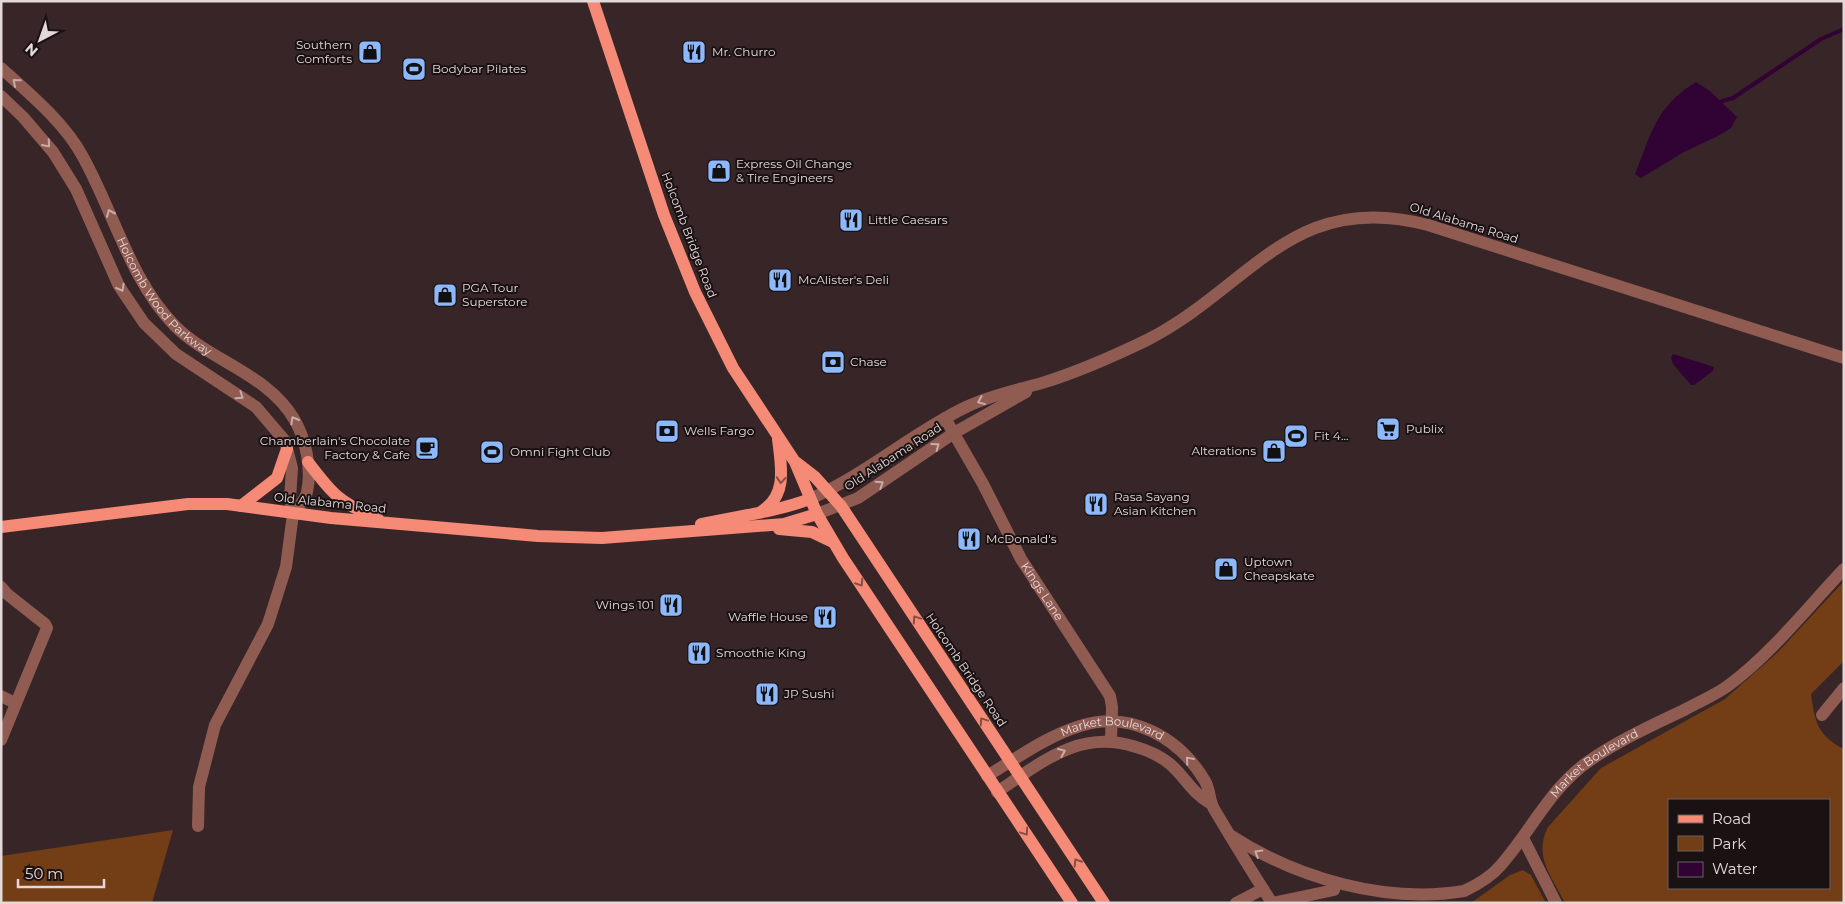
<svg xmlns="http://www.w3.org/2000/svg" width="1845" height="904" font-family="Montserrat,sans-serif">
<rect width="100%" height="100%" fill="#382527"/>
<g fill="#733d15" fill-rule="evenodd">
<path d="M 1844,581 L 1844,661 L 1811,694 C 1815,722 1817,735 1844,749 L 1844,903 L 1565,903 C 1552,877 1533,856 1548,827 L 1601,768 L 1725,699 L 1777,653 ZM 1669,800 L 1829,800 L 1829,888 L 1669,888 Z"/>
<path d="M 173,830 L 152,903 L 1,903 L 1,856 Z"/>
<path d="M 1523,870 L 1531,875 L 1546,903 L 1471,903 L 1510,875 Z"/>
</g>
<g fill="#310234">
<path d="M 1696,82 L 1710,91 L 1737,117 L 1731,128 L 1718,136 L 1684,152 L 1641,178 L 1635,174 C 1652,133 1655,107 1696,82 Z"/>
<path d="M 1673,354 L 1714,367 L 1713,371 L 1694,385 L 1691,385 L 1673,364 L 1671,358 Z"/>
</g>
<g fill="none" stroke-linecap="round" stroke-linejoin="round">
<path stroke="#310234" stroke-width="4" d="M 1722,101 L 1733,98 L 1821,39 L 1844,29"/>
<g stroke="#905c52" stroke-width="12">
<path id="s1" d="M 1,68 C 30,94 65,123 83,157 C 114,213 130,280 175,326 C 210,361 268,374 294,419 C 306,439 312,469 307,492 C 306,499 297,508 293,514"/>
<path d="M 1,96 L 23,117 L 53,152 L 76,189 L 119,286 L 144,323 L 176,354 L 256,407 L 285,441 L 292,468 L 290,499 L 293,514 L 286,567 L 268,624 L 215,725 L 199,787 L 198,826"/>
<path id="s2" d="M 945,418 L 983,484 L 1021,559 L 1110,696 L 1112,707 L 1111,741"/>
<path d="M 810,499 C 867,474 912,433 966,407 C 991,395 1017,390 1042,383 C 1078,372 1114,356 1147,340 C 1251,287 1292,189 1428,225 L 1844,358"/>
<path d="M 817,514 L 858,498 L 954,433 L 1026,392"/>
<path d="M 1,587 L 7,594 L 45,624 L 47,628 L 1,740"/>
<path d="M 1,696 L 15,703"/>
<path d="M 1822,715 L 1844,688"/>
<path id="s3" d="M 987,776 C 1017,758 1047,736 1080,726 C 1130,710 1179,737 1205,781 C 1210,789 1209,800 1214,809 C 1233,841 1252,872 1272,903 L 1334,890"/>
<path d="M 997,792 C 1041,763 1080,728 1136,747 C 1147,750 1160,756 1170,764 C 1186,778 1191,792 1210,803"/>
<path id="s4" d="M 1230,835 C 1296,878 1385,904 1464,891 C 1477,885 1492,876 1501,865 C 1531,831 1551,787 1589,761 C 1619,740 1653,725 1686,709 C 1700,701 1716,695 1729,685 C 1771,654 1808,607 1844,569"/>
<path d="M 1523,838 L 1556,903"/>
<path d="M 1236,903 L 1263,889"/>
</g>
<g stroke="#f58a76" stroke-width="12">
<path d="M 593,1 L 664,215 L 695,292 L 733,368 L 795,462 L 817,514 L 843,558 L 1072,903"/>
<path d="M 308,462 C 333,495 339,502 378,519"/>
<path d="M 797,463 L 815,477 L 841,506 L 1104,903"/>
<path d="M 241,506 L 277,478 L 287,449"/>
<path d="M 762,511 C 788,495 781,465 778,439"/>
<path d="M 701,524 C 738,516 775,512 810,499"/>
<path d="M 1,527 L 188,504 L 227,504 L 331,518 L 538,536 L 602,538 L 784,524 L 817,514"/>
<path d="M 779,529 L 812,532 L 833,542"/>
</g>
</g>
<defs><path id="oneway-chevron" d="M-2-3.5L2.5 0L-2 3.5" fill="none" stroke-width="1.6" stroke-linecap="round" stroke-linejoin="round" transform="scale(1.25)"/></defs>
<g stroke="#c7adaa">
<use href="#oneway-chevron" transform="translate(16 82) rotate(-139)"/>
<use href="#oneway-chevron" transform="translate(47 144) rotate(49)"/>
<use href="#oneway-chevron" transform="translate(110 213) rotate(-114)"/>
<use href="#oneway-chevron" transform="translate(121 288) rotate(61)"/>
<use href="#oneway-chevron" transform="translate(240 396) rotate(34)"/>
<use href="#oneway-chevron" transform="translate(981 401) rotate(158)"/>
<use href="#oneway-chevron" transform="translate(294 420) rotate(-120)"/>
<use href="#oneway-chevron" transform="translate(936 446) rotate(-36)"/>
<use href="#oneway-chevron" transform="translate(880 484) rotate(-33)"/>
<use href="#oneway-chevron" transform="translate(1062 752) rotate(-23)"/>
<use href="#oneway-chevron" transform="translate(1189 760) rotate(-131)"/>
<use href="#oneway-chevron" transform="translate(1258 853) rotate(-149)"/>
</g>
<g stroke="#874e44">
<use href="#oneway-chevron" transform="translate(781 480) rotate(94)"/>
<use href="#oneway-chevron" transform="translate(860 583) rotate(57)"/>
<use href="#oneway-chevron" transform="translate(916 619) rotate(-124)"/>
<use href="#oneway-chevron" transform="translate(983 721) rotate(-124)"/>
<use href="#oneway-chevron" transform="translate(1025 832) rotate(56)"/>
<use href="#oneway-chevron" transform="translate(1077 862) rotate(-123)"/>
</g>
<defs>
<g id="shop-square" transform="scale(1.25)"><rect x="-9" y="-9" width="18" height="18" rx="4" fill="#8db9fc" stroke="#191112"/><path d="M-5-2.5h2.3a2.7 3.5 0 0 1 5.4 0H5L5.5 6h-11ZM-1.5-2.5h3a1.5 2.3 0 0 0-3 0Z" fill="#111"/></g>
<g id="restaurant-square" transform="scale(1.25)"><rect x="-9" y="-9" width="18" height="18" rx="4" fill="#8db9fc" stroke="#191112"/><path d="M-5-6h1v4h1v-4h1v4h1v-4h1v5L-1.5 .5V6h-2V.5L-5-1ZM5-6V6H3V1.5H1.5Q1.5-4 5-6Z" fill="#111"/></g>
<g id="stadium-square" transform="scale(1.25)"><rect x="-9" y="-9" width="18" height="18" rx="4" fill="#8db9fc" stroke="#191112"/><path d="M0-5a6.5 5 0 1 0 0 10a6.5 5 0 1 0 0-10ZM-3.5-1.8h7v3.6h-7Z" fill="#111"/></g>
<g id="bank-square" transform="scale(1.25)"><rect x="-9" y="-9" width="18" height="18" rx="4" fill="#8db9fc" stroke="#191112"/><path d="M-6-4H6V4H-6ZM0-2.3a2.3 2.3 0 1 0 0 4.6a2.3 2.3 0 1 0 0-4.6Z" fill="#111"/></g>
<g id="supermarket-square" transform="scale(1.25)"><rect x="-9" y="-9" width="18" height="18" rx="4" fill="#8db9fc" stroke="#191112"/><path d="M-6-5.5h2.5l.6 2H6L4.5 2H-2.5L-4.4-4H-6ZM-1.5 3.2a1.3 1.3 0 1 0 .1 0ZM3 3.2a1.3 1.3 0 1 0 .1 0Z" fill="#111"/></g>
<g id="cafe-square" transform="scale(1.25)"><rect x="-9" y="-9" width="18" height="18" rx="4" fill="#8db9fc" stroke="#191112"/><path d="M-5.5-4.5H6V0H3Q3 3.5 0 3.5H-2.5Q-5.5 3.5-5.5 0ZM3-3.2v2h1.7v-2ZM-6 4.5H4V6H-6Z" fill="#111"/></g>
</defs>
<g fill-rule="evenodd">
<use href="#shop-square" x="370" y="52"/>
<use href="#restaurant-square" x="694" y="52"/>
<use href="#stadium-square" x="414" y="69"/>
<use href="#shop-square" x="719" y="171"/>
<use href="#restaurant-square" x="851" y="220"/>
<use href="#restaurant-square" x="780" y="280"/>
<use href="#shop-square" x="445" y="295"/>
<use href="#bank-square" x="833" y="362"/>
<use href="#supermarket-square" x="1388" y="429"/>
<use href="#bank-square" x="667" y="431"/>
<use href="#stadium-square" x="1296" y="436"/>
<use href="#cafe-square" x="427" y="448"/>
<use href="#shop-square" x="1274" y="451"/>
<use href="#stadium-square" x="492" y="452"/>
<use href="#restaurant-square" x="1096" y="504"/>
<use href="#restaurant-square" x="969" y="539"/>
<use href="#shop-square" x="1226" y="569"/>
<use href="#restaurant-square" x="671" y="605"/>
<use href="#restaurant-square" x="825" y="617"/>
<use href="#restaurant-square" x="699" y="653"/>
<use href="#restaurant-square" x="767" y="694"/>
</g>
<g text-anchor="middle" stroke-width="4" stroke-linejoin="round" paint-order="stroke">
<g font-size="12" fill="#e5d8d9" stroke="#191112" text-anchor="start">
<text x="352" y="49" text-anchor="end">Southern<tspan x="352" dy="14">Comforts</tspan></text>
<text x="712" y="56">Mr. Churro</text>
<text x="432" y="73">Bodybar Pilates</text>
<text x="736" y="168">Express Oil Change<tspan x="736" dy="14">&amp; Tire Engineers</tspan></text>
<text x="868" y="224">Little Caesars</text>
<text x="798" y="284">McAlister's Deli</text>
<text x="462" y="292">PGA Tour<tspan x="462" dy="14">Superstore</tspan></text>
<text x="850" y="366">Chase</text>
<text x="1406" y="433">Publix</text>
<text x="684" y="435">Wells Fargo</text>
<text x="1314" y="440">Fit 4...</text>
<text x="410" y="445" text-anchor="end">Chamberlain's Chocolate<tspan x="410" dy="14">Factory &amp; Cafe</tspan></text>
<text x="1256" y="455" text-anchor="end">Alterations</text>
<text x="510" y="456">Omni Fight Club</text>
<text x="1114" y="501">Rasa Sayang<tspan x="1114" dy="14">Asian Kitchen</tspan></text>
<text x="986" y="543">McDonald's</text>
<text x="1244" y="566">Uptown<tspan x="1244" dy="14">Cheapskate</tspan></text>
<text x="654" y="609" text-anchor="end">Wings 101</text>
<text x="808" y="621" text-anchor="end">Waffle House</text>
<text x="716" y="657">Smoothie King</text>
<text x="784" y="698">JP Sushi</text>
</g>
<g font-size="12" fill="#e5d8d9" stroke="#191112">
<text transform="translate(1464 223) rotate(17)" y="4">Old Alabama Road</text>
<text transform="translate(689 235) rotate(69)" y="4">Holcomb Bridge Road</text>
<text dy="4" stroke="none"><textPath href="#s1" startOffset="285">Holcomb Wood Parkway</textPath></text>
<text transform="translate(893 457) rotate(-33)" y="4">Old Alabama Road</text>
<text transform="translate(330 503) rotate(6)" y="4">Old Alabama Road</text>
<text dy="4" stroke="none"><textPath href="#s2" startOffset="199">Kings Lane</textPath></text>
<text transform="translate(966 670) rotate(56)" y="4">Holcomb Bridge Road</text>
<text dy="4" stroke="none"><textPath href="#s3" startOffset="139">Market Boulevard</textPath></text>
<text dy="4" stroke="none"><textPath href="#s4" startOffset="431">Market Boulevard</textPath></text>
</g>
</g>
<rect width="1845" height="904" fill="none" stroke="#e5d8d9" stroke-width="5"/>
<rect x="1668" y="799" width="162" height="90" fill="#191112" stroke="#6b6162"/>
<rect x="1678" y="815" width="25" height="8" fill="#f58a76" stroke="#6b6162"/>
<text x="1712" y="824" font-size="15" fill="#e5d8d9">Road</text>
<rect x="1678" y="836" width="25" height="15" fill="#733d15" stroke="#6b6162"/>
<text x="1712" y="849" font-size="15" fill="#e5d8d9">Park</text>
<rect x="1678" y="862" width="25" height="15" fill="#310234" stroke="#6b6162"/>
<text x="1712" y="874" font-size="15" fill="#e5d8d9">Water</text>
<g transform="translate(40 40) rotate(221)" stroke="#191112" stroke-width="4" paint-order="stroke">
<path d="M0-4L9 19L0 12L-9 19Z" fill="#e5d8d9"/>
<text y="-8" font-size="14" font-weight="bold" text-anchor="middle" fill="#e5d8d9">N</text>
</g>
<path d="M18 879v8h86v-8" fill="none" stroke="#e5d8d9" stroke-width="2.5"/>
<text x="25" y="879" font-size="15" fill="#e5d8d9" stroke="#191112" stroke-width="4" paint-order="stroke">50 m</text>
</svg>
